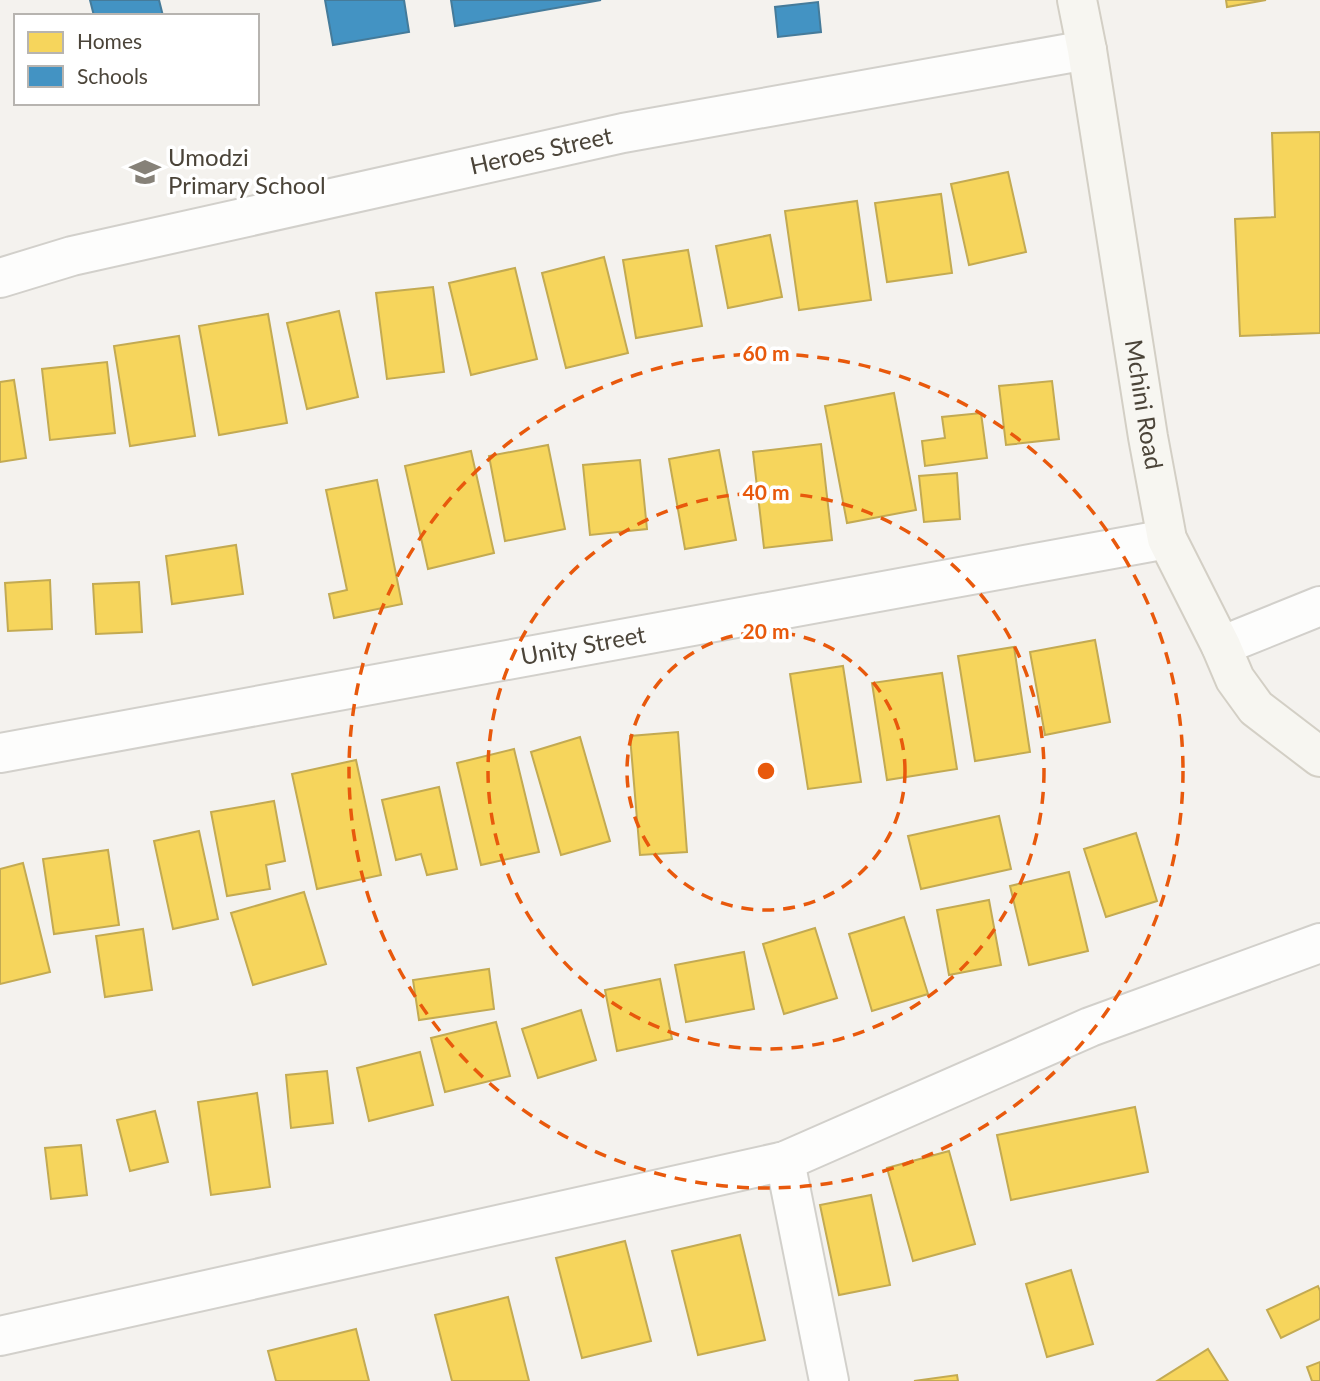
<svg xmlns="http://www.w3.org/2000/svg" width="1320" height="1381" font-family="Lato,sans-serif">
<rect width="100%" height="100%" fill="#f4f2ee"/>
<g fill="#f6d55c" stroke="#c3aa52" stroke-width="2">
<path d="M 1226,0 L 1266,0 L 1227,7 Z"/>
<path d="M 1320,132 L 1320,333 L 1240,336 L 1235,219 L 1275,217 L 1272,133 Z"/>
<path d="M 1008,172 L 1026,252 L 969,265 L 951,184 Z"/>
<path d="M 941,194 L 952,273 L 887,282 L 875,203 Z"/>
<path d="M 857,201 L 871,300 L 799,310 L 785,211 Z"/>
<path d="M 770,235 L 782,297 L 728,308 L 716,246 Z"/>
<path d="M 688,250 L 702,326 L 636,338 L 623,260 Z"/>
<path d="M 604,257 L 628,353 L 566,368 L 542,273 Z"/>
<path d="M 515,268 L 537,359 L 471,375 L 449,283 Z"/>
<path d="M 433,287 L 444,372 L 387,379 L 376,293 Z"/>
<path d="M 339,311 L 358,397 L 307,409 L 287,323 Z"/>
<path d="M 268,314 L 287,423 L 219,435 L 199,326 Z"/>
<path d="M 179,336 L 195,436 L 130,446 L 114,346 Z"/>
<path d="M 107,362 L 115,433 L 50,440 L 42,369 Z"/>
<path d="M 14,380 L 26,458 L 0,462 L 0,382 Z"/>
<path d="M 1052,381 L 1059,439 L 1006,445 L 999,386 Z"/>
<path d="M 894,393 L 916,510 L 847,523 L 825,406 Z"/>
<path d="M 981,413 L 987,458 L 925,466 L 922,441 L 945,438 L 942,417 Z"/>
<path d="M 821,444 L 832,540 L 764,548 L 753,452 Z"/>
<path d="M 548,445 L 565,529 L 505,541 L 489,456 Z"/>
<path d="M 719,450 L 736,540 L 685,549 L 669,459 Z"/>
<path d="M 471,451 L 494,553 L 428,569 L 405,466 Z"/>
<path d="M 640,460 L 647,529 L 590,535 L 583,465 Z"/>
<path d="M 957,473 L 960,519 L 924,522 L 919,476 Z"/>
<path d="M 377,480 L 402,604 L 334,618 L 329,594 L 347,590 L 326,490 Z"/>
<path d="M 236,545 L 243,594 L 172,604 L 166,556 Z"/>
<path d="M 50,580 L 52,629 L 8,631 L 5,583 Z"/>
<path d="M 139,582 L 142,632 L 96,634 L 93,584 Z"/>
<path d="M 1095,640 L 1110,722 L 1045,735 L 1030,652 Z"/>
<path d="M 1014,647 L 1030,752 L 975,761 L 958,656 Z"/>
<path d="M 843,666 L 861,782 L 808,789 L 790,674 Z"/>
<path d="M 942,673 L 957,769 L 887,780 L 872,683 Z"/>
<path d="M 678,732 L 687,852 L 640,855 L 630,736 Z"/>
<path d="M 580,737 L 610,841 L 561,855 L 531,752 Z"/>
<path d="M 514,749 L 539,852 L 481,865 L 457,763 Z"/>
<path d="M 356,760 L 381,875 L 317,889 L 292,774 Z"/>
<path d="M 439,787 L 457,869 L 427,875 L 421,854 L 396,860 L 382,800 Z"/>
<path d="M 274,801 L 285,861 L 266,865 L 270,889 L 227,896 L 211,812 Z"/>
<path d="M 999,816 L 1011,869 L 921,889 L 908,836 Z"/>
<path d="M 199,831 L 218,919 L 173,929 L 154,841 Z"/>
<path d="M 1136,833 L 1157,901 L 1106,917 L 1084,849 Z"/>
<path d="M 108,850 L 119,925 L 54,934 L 43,859 Z"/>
<path d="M 23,863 L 50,972 L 0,984 L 0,869 Z"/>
<path d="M 1069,872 L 1088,951 L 1029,965 L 1010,886 Z"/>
<path d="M 304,892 L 326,964 L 253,985 L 231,913 Z"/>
<path d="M 989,900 L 1001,965 L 949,975 L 937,910 Z"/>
<path d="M 904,917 L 928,994 L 872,1011 L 849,934 Z"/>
<path d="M 815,928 L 837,998 L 784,1014 L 763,944 Z"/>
<path d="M 143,929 L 152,990 L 105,997 L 96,936 Z"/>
<path d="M 744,952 L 754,1009 L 686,1022 L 675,965 Z"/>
<path d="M 489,969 L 494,1009 L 419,1020 L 413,980 Z"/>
<path d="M 660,979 L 672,1039 L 617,1051 L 605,990 Z"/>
<path d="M 581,1010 L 596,1060 L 538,1078 L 522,1029 Z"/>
<path d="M 496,1022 L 510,1076 L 445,1092 L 431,1038 Z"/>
<path d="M 420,1052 L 433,1105 L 369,1121 L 357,1068 Z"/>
<path d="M 327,1071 L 333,1123 L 291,1128 L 286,1075 Z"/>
<path d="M 257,1093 L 270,1187 L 211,1195 L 198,1102 Z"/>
<path d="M 1135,1107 L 1148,1172 L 1011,1200 L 997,1135 Z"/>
<path d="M 155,1111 L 168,1162 L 130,1171 L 117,1120 Z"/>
<path d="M 81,1145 L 87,1195 L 51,1199 L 45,1148 Z"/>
<path d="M 949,1151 L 975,1244 L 913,1261 L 887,1168 Z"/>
<path d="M 871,1195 L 890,1285 L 839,1295 L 820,1205 Z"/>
<path d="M 740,1235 L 765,1340 L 698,1355 L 672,1251 Z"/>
<path d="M 625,1241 L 651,1341 L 582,1358 L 556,1258 Z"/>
<path d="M 1071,1270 L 1093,1344 L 1047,1357 L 1026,1284 Z"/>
<path d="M 1318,1286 L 1320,1291 L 1320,1319 L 1281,1338 L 1267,1310 Z"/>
<path d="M 508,1297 L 529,1381 L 452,1381 L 435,1315 Z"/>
<path d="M 356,1329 L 369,1381 L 276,1381 L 268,1351 Z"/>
<path d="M 1208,1349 L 1228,1381 L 1157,1381 Z"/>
<path d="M 1320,1362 L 1320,1381 L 1312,1381 L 1307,1367 Z"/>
<path d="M 957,1375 L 958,1381 L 914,1381 Z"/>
</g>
<g fill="#4393c3" stroke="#457b9a" stroke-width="2">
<path d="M 90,0 L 159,0 L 163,16 L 94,16 Z"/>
<path d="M 325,0 L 404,0 L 409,32 L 333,45 Z"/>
<path d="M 451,0 L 601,0 L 455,26 Z"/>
<path d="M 818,2 L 821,32 L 778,37 L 775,7 Z"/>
</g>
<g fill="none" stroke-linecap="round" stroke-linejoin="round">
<g stroke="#d2d0cb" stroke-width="42">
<g id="street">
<path id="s1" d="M 0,278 L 72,256 L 623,133 L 1087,50"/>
<path d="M 1221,646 L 1320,606"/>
<path id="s2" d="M 0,753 L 1167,539"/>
<path d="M 785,1161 L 829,1381"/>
<path d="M 0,1336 L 785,1161 L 1090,1027 L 1320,943"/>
</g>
</g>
<g stroke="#d3cfc5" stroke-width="42">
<g id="secondary">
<path id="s3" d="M 1077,0 L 1087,50 L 1148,437 L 1167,539 L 1221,646 L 1235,679 L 1256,708 L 1320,757"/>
</g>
</g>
<use href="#street" stroke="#fdfdfc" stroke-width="38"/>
<use href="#secondary" stroke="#f7f6f1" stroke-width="38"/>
</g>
<g fill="none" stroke="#e8590c" stroke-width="3.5" stroke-dasharray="12 9">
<circle cx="766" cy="771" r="139"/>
<circle cx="766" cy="771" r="278"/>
<circle cx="766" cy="771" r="417"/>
</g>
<defs>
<g id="school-bare" transform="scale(2.415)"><path d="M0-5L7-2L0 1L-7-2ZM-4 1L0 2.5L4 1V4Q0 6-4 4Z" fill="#868178" stroke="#fff" stroke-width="2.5" paint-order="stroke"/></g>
</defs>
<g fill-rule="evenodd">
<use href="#school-bare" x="145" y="172"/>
</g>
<g text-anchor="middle" stroke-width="7" stroke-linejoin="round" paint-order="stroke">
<g font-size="24" fill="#4b4439" stroke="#fff">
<text dy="8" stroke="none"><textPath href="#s1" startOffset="556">Heroes Street</textPath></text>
<text dy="8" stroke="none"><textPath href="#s3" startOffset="410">Mchini Road</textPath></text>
<text dy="8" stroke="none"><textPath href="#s2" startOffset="593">Unity Street</textPath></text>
</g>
<g font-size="24" fill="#4b4439" stroke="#fff" text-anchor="start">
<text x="168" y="166">Umodzi<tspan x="168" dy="28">Primary School</tspan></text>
</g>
</g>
<circle cx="766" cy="771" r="10" fill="#e8590c" stroke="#fff" stroke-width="3.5"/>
<g font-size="21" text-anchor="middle" font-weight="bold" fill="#e8590c" stroke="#fff" stroke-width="7" stroke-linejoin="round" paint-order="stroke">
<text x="766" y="361">60 m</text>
<text x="766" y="500">40 m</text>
<text x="766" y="639">20 m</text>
</g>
<rect x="14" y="14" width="245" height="91" fill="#ffffff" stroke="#b7b4b0" stroke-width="2"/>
<rect x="28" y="32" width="35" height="21" fill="#f6d55c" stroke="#b7b4b0" stroke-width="2"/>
<text x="77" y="49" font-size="21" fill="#4b4439">Homes</text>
<rect x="28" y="66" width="35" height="21" fill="#4393c3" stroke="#b7b4b0" stroke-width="2"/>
<text x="77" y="84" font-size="21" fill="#4b4439">Schools</text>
</svg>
